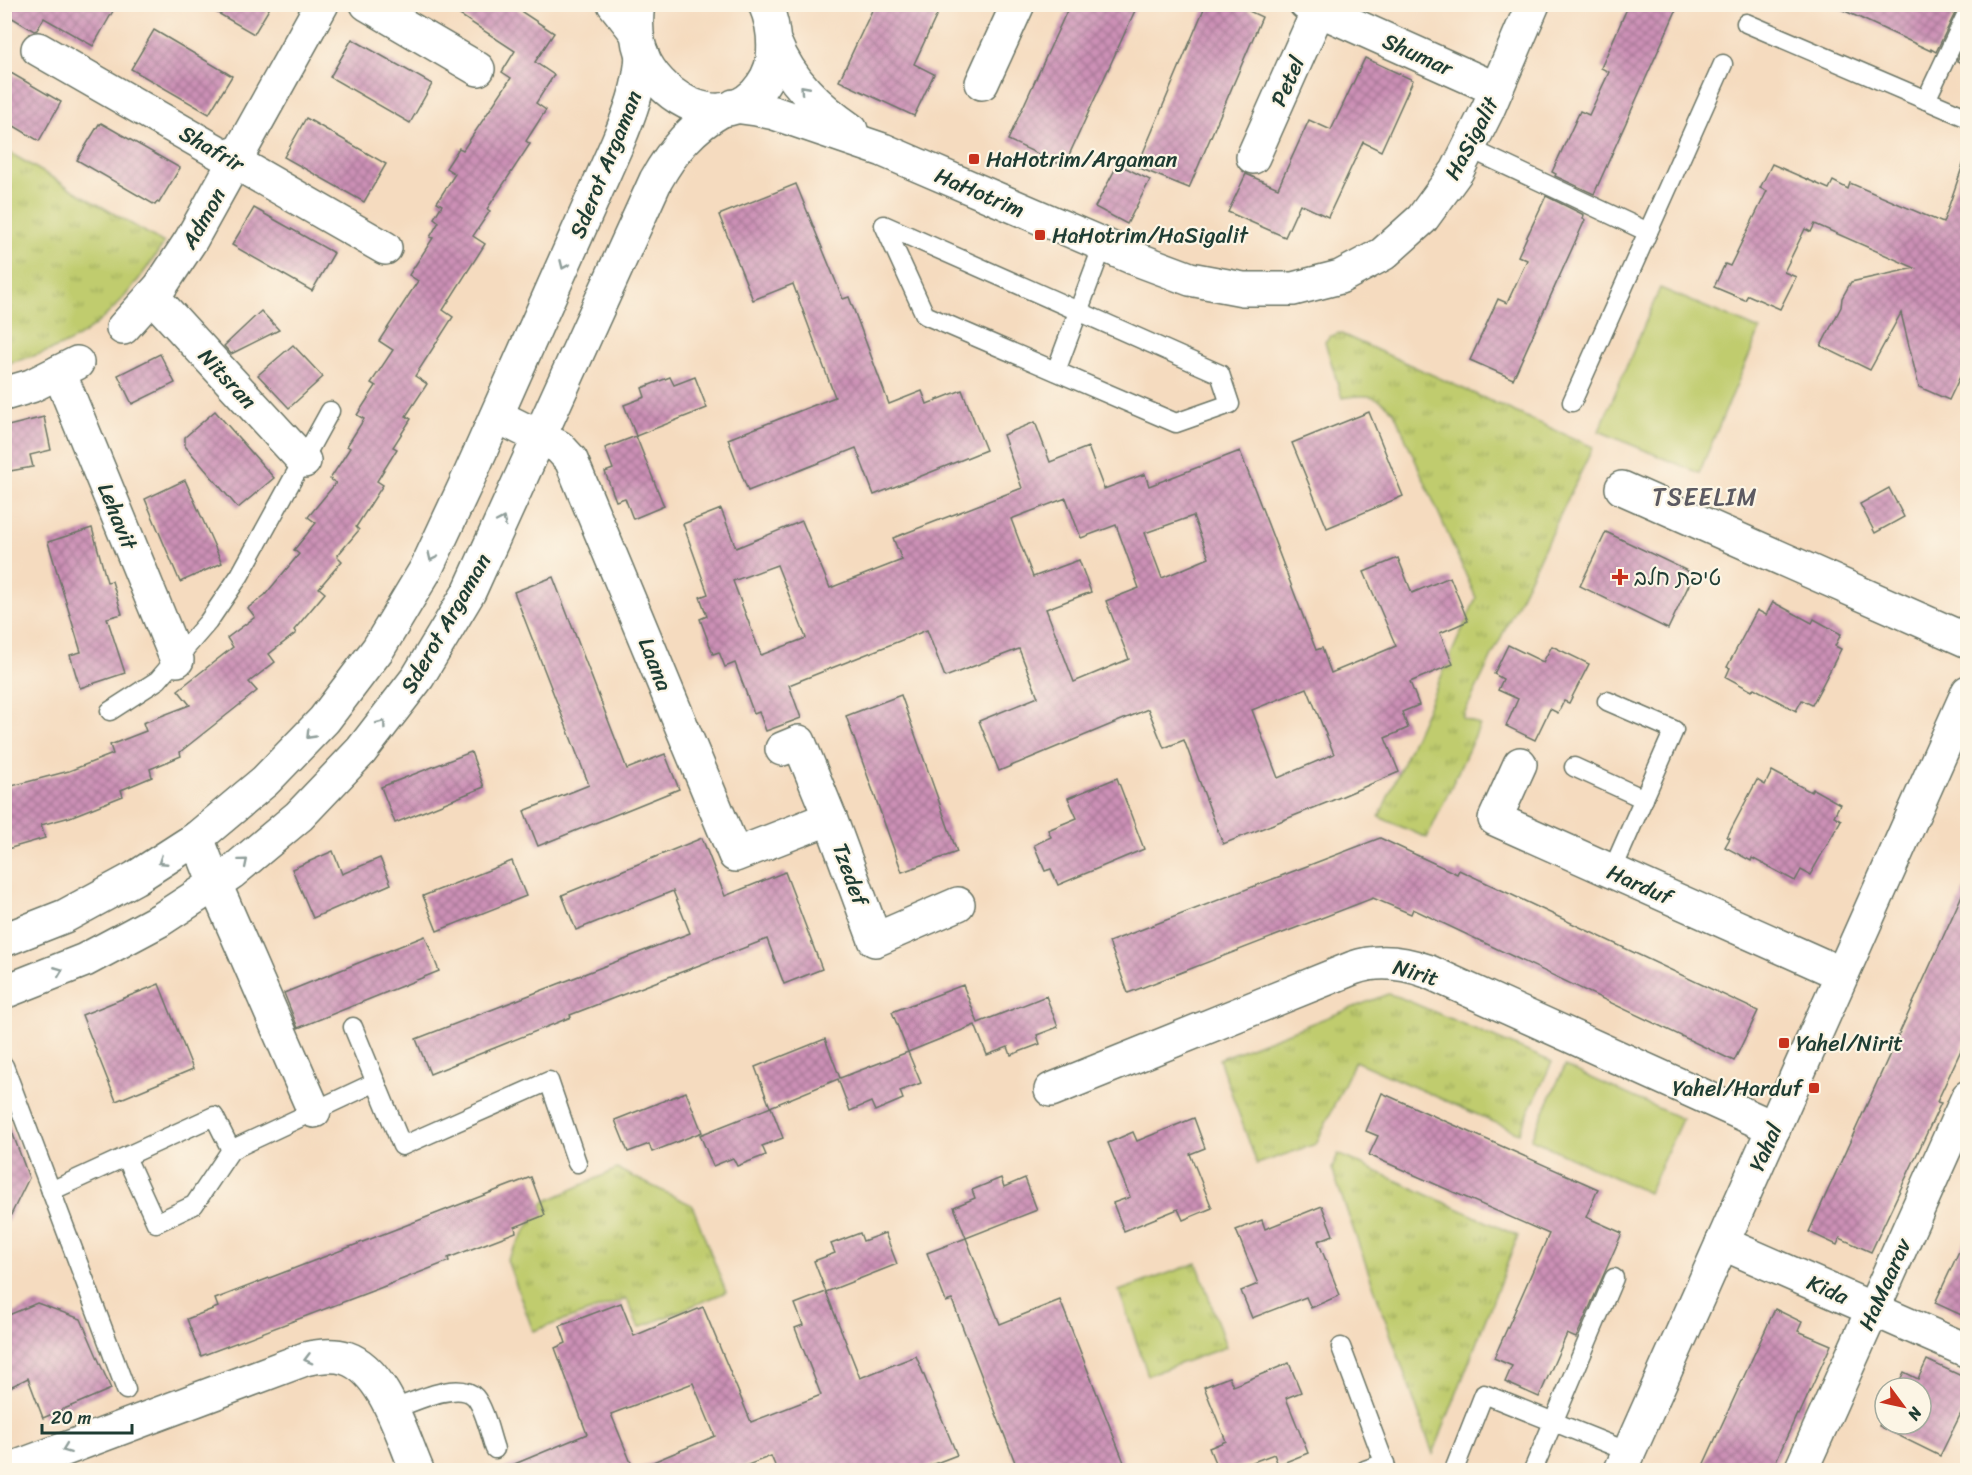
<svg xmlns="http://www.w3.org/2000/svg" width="1972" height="1475" font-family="Sriracha,'Playpen Sans Hebrew',sans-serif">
<defs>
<pattern id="grass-tufts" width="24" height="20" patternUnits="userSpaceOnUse" patternTransform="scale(1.5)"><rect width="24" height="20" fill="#c0cc6e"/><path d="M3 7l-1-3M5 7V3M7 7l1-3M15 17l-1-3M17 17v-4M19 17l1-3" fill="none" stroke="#9ba75b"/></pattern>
<pattern id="building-cross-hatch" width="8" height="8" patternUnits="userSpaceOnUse" patternTransform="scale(1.5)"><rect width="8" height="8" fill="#cc90b6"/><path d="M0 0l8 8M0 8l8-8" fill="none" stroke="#a57795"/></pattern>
</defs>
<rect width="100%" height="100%" fill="#fcf5e5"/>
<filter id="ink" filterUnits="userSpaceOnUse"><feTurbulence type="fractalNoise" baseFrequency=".0167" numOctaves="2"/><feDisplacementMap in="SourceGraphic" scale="12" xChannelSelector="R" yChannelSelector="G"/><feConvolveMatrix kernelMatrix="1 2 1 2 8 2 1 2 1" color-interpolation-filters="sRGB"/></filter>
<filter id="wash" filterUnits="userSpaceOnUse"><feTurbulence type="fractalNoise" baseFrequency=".008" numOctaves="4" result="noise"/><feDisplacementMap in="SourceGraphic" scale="24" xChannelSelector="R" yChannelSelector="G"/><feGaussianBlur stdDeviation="1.35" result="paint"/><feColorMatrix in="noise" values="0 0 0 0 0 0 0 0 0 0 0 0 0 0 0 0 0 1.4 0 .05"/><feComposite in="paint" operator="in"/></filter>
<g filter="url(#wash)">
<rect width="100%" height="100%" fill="#f5dbbf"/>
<g fill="url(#grass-tufts)" stroke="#708451" stroke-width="1.5">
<path d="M 5,150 L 164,243 C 138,283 106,326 61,346 C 43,354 24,359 5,364 Z"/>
<path d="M 1339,333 L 1593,447 L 1462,718 L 1480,725 L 1427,838 L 1379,817 L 1476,598 L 1394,412 C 1376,393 1366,394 1342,398 L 1325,342 L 1329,337 Z"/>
<path d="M 1388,994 L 1399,997 L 1552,1062 L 1519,1133 L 1355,1061 L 1316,1144 L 1257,1164 L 1219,1059 Z"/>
<path d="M 1338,1154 L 1518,1236 L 1433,1454 L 1332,1169 Z"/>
<path d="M 617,1169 L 692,1205 L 726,1292 L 639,1328 L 627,1299 L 533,1331 L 507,1260 L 544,1202 Z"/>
<path d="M 1197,1263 L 1226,1347 L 1148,1375 L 1119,1291 Z"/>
</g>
<g fill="#c0cc6e" stroke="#708451" stroke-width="1.5">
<path d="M 1660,288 L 1760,330 L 1699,473 L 1599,431 Z"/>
<path d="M 1565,1066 L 1682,1119 L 1648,1193 L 1531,1139 Z"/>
</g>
<g id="blocks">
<g fill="url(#building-cross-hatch)" fill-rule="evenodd">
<path d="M 4,4 L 117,4 L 93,46 L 44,18 L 37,30 L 34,31 L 4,13 Z"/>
<path d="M 202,4 L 272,4 L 254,34 Z"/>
<path d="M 443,4 L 510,4 L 554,33 L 535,62 L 554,75 L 536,103 L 546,110 L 526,141 L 530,144 L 487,209 L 490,211 L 473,236 L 485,244 L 443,310 L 453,317 L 415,376 L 427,384 L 406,416 L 411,419 L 393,447 L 397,449 L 377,481 L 383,485 L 356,527 L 359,530 L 337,556 L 342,561 L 319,588 L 325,593 L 294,630 L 296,633 L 269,654 L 275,662 L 249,682 L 257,691 L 180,752 L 181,756 L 150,769 L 152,777 L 121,790 L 123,796 L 70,817 L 41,825 L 45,838 L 4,850 L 4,788 L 69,771 L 113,754 L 110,745 L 146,731 L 143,723 L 190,705 L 178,690 L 233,647 L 227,638 L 255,617 L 248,608 L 265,595 L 299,554 L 294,550 L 316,523 L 308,517 L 336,483 L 330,479 L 350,448 L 347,446 L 364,419 L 357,415 L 376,386 L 371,383 L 393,350 L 379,341 L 418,281 L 409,275 L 433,238 L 430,237 L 439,222 L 434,218 L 442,205 L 437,202 L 455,174 L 446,168 L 459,148 L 463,150 L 511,78 L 502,72 L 515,51 Z"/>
<path d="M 875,4 L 942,4 L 914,64 L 934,74 L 914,116 L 839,81 Z"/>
<path d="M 1070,4 L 1138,4 L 1064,166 L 1008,140 Z"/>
<path d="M 1206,4 L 1234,4 L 1262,17 L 1189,188 L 1137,167 Z"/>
<path d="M 1629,4 L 1679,4 L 1594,194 L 1555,176 L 1556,174 L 1552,172 L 1580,111 L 1589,115 L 1609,72 L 1601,68 Z"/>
<path d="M 1830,4 L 1941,4 L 1956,11 L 1936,52 L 1931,49 L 1931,51 Z"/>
<path d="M 154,30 L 232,76 L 209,114 L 131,69 Z"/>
<path d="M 1968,38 L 1968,66 L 1957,61 Z"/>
<path d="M 352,39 L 432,84 L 410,123 L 330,77 Z"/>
<path d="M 1365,58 L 1413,80 L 1381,151 L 1363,142 L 1328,217 L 1300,204 L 1285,237 L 1228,212 L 1246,174 L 1278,188 L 1309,120 L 1331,130 Z"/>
<path d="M 4,69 L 61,102 L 39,141 L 4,120 Z"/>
<path d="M 306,118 L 386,164 L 364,202 L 284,157 Z"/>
<path d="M 101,123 L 180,168 L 159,203 L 157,202 L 155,205 L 77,160 L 99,124 L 100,125 Z"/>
<path d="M 1964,162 L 1968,163 L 1968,360 L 1949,400 L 1919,387 L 1901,313 L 1870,370 L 1821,346 L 1841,307 L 1842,298 L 1851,282 L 1915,268 L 1815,224 L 1811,232 L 1805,229 L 1784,272 L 1796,277 L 1780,309 L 1748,295 L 1745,300 L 1714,287 L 1725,264 L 1730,266 L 1767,191 L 1760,188 L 1772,164 L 1829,189 L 1833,181 L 1848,189 L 1850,183 L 1943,223 Z"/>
<path d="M 1118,164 L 1150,180 L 1127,224 L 1095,207 Z"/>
<path d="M 796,184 L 843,299 L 849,297 L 889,404 L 922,391 L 927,404 L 962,390 L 986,450 L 874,495 L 856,448 L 748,491 L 728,439 L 835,397 L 793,284 L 753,300 L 719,215 Z"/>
<path d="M 1546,196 L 1584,215 L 1583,218 L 1585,220 L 1513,379 L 1470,360 L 1498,299 L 1507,303 L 1527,260 L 1518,256 Z"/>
<path d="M 254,208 L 334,253 L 312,291 L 232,245 Z"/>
<path d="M 261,311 L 279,330 L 231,354 L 224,346 Z"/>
<path d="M 293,345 L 323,377 L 289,408 L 258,375 Z"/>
<path d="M 160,354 L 175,383 L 132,404 L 118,375 Z"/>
<path d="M 670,377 L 674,385 L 695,377 L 707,408 L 636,436 L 624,405 L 645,397 L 642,388 Z"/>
<path d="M 215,411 L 274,478 L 238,508 L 185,446 L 185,437 Z"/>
<path d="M 1369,412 L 1403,496 L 1327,528 L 1292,443 Z"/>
<path d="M 44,417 L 51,450 L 30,455 L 33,467 L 4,472 L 4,427 Z"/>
<path d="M 1035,422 L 1050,462 L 1088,447 L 1104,489 L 1145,474 L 1149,486 L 1240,451 L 1316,650 L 1322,648 L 1331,673 L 1396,646 L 1364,572 L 1398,558 L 1412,593 L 1450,577 L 1468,621 L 1440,633 L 1453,664 L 1410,682 L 1419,705 L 1402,712 L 1408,728 L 1385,738 L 1399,772 L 1331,801 L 1223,844 L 1184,740 L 1164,748 L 1148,709 L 999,771 L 979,721 L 1038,697 L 1019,649 L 945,677 L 927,630 L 789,685 L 801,718 L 766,731 L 759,712 L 754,714 L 735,663 L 725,667 L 719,652 L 713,654 L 700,619 L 707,616 L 700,597 L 708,594 L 683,524 L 721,509 L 736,548 L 802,521 L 830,588 L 902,560 L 893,538 L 1022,488 L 1003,435 ZM 1066,498 L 1081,538 L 1116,525 L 1139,588 L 1106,601 L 1129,659 L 1074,682 L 1046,609 L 1091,592 L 1079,560 L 1033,577 L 1011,519 ZM 1193,516 L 1209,558 L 1162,578 L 1145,533 ZM 777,565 L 806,638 L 761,655 L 733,581 ZM 1307,688 L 1334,754 L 1278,778 L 1252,710 Z"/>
<path d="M 636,436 L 664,506 L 633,519 L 625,498 L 616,501 L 605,472 L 613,469 L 605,448 Z"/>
<path d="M 185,480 L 222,563 L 180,582 L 145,499 Z"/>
<path d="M 1889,488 L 1904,517 L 1875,533 L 1860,504 Z"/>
<path d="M 92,528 L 107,582 L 112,581 L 122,614 L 107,618 L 125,673 L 80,688 L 70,655 L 81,652 L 48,542 Z"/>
<path d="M 1606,532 L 1694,574 L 1668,629 L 1580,586 Z"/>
<path d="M 553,577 L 627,769 L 665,754 L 679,789 L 538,846 L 524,811 L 589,785 L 514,592 Z"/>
<path d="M 1773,602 L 1812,623 L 1814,619 L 1841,634 L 1835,646 L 1841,649 L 1812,705 L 1802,700 L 1796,711 L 1754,688 L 1752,691 L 1726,677 L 1730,668 L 1727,667 L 1757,610 L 1766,615 Z"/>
<path d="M 1508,645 L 1543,662 L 1552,646 L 1589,664 L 1569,703 L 1564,701 L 1558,713 L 1550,709 L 1535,740 L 1506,726 L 1518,699 L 1498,690 L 1503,679 L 1494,674 Z"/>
<path d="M 901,695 L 957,852 L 902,872 L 846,716 Z"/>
<path d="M 471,752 L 484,787 L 395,823 L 381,787 Z"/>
<path d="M 1772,771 L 1811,792 L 1813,789 L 1840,804 L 1834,816 L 1841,820 L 1810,875 L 1801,870 L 1795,881 L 1752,858 L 1751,861 L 1725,847 L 1730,838 L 1727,837 L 1757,780 L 1765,785 Z"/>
<path d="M 1117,778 L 1144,849 L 1058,885 L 1051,869 L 1045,871 L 1034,845 L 1051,837 L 1048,830 L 1077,818 L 1068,798 Z"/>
<path d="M 702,838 L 725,896 L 785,872 L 822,969 L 784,984 L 767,939 L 570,1015 L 571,1017 L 430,1074 L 416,1039 L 690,933 L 673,891 L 576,930 L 562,895 Z"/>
<path d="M 1380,838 L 1457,874 L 1459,870 L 1758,1011 L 1734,1061 L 1413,909 L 1411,914 L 1373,898 L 1128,993 L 1109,942 Z"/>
<path d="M 333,851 L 342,874 L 380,858 L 391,884 L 313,918 L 292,869 Z"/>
<path d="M 512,861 L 526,896 L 437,931 L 423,896 Z"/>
<path d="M 1968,882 L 1968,1035 L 1937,1102 L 1941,1103 L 1871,1252 L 1840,1238 L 1837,1245 L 1809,1232 Z"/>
<path d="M 425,936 L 439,971 L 298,1028 L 284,993 Z"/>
<path d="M 159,984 L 193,1069 L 116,1101 L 82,1015 Z"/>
<path d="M 963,985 L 978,1023 L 1046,996 L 1058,1027 L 1037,1035 L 1040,1044 L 1011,1055 L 1008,1047 L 987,1055 L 975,1025 L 908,1052 L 921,1083 L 900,1091 L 903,1099 L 875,1111 L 871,1102 L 850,1111 L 838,1079 L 770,1107 L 755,1067 L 825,1039 L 840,1078 L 908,1052 L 892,1012 Z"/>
<path d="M 686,1092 L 702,1132 L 652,1152 L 649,1144 L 628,1152 L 615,1120 Z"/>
<path d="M 1382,1093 L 1598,1189 L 1586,1217 L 1622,1233 L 1576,1338 L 1567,1334 L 1539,1397 L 1505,1382 L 1512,1366 L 1494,1358 L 1549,1234 L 1369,1155 L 1378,1136 L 1366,1131 Z"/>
<path d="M 771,1107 L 783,1138 L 762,1146 L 766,1155 L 737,1166 L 733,1158 L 713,1166 L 700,1135 Z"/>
<path d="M 4,1118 L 7,1118 L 29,1178 L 4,1229 Z"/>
<path d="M 1194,1118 L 1205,1148 L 1190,1154 L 1212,1208 L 1183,1220 L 1178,1209 L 1124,1231 L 1113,1203 L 1130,1197 L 1108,1143 L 1133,1132 L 1137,1141 Z"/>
<path d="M 531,1177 L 545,1215 L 515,1227 L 516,1232 L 448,1258 L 449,1261 L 380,1288 L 201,1356 L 187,1319 L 218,1307 L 215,1299 Z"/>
<path d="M 1001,1178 L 1004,1187 L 1025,1178 L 1037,1210 L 966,1238 L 954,1207 L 975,1198 L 972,1190 Z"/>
<path d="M 1322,1206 L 1333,1235 L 1318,1241 L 1340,1295 L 1311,1308 L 1306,1297 L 1252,1318 L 1241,1291 L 1258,1284 L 1236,1230 L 1262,1220 L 1265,1229 Z"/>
<path d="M 1968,1232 L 1968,1318 L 1935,1303 Z"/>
<path d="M 860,1233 L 863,1241 L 885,1233 L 897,1264 L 826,1292 L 814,1261 L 835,1253 L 831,1244 Z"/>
<path d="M 966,1238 L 1000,1324 L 1060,1300 L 1127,1470 L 1018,1470 L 952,1300 L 946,1302 L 927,1253 Z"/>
<path d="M 826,1292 L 860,1378 L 916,1356 L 957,1455 L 918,1470 L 777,1470 L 771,1456 L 735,1470 L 500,1470 L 587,1434 L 555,1348 L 566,1343 L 560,1326 L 621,1303 L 634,1336 L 703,1307 L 751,1422 L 821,1395 L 795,1328 L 803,1325 L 795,1304 ZM 693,1383 L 715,1436 L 634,1470 L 611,1414 Z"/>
<path d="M 37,1303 L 81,1319 L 111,1389 L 43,1418 L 28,1378 L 4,1390 L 4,1317 Z"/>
<path d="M 1775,1309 L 1802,1322 L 1798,1331 L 1831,1345 L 1799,1415 L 1797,1414 L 1772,1470 L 1701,1470 Z"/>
<path d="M 1927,1360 L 1968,1379 L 1968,1399 L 1940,1456 L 1879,1426 L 1885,1413 L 1885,1424 L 1921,1424 L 1921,1388 L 1896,1388 L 1904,1372 L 1918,1379 Z"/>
<path d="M 1289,1363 L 1301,1392 L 1286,1398 L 1308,1453 L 1278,1465 L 1274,1454 L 1232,1470 L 1218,1470 L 1209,1448 L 1226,1441 L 1204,1387 L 1229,1377 L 1233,1386 Z"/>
</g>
</g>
</g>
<g filter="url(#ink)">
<use href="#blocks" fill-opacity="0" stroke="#6a7465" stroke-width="1.5"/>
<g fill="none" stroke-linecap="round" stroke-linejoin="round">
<g stroke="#6a7465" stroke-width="21">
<g id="service">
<path d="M 1746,23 L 1968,118"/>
<path d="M 1926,100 L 1968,11"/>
<path d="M 1469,148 L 1648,232"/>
<path d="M 884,225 L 1220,374 L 1230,404 L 1176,423 L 925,315 Z"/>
<path d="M 1056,371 L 1103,245"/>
<path d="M 1572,402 L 1723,64"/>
<path d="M 1607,701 L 1674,730 L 1612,871"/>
<path d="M 110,711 L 158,680 L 208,622 L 240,575 L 330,411"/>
<path d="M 1574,767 L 1644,799"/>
<path d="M 353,1027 L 402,1146 L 549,1081 L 577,1163"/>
<path d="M 4,1066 L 126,1390"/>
<path d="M 126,1157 L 156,1223 L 194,1205 L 231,1150"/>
<path d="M 51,1191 L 214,1116 L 231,1150 L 376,1082"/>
<path d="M 1341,1347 L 1387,1470"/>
<path d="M 392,1410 C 411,1403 459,1379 475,1397 C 485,1409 490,1435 495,1449"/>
<path d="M 1365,1470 L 1385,1463"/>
<path d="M 1454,1470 L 1484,1394 L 1629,1452"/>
<path d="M 1533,1470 L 1614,1278"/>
</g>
</g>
<g stroke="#6a7465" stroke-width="36">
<g id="minor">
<path d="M 367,4 L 478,69"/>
<path d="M 614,4 L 636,32"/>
<path d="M 1306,4 L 1496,89"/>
<path d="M 775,43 C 790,81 818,107 851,130"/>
<path d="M 38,49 L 385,248"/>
<path d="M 982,83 L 1018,4"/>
<path d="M 734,106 L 756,109 L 774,113 L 883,150 L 1134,258 L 1190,279 L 1243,289 L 1293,289 L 1340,277 L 1383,254 L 1422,219 L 1457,171 L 1488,109 L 1533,4"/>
<path d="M 1253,157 L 1321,4"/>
<path d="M 152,296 L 304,461"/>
<path d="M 123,328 L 160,287 L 191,240 L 322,4"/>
<path d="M 59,372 L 177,660"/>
<path d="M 4,394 L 31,386 L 77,363"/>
<path d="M 497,416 L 559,447 L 571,460 L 735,855 L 830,818"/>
<path d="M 1622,488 L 1968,641"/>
<path d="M 782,749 L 799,742 L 830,818 L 875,940 L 958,904"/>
<path d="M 1520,764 L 1495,819 L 1842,974"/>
<path d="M 197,838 L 215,884 L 314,1111"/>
<path d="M 1051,1090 L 1353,968 C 1378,959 1402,962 1427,971 L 1774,1128"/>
<path d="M 1722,1243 L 1968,1351"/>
<path d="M 9,1470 L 305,1359 C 318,1356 333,1354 346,1358 C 385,1371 402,1436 417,1470"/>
<path d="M 1621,1470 L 1968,692"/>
<path d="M 1801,1470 L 1968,1097"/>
</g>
</g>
<g stroke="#6a7465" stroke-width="36">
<g id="tertiary">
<path d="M 638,4 C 635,24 636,44 645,62 C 665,100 719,130 755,94 C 764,84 771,72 773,58 C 775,39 773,22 765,4"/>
<path d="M 4,940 L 65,916 L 135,878 L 197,838 L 265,781 L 324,720 L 378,649 L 426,569 L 469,477 L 617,144 C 629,116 641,85 642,54"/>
<path d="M 4,992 L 85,960 L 160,920 L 215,884 L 231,873 L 299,816 L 361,751 L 418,677 L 469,592 L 656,180 C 673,150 692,127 722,110"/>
</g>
</g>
<use href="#service" stroke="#fff" stroke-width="18"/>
<use href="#minor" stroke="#fff" stroke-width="33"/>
<use href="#tertiary" stroke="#fff" stroke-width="33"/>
</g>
<defs><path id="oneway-chevron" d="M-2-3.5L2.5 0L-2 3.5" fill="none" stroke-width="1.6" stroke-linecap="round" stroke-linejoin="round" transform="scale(1.5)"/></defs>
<g stroke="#8f9e9a">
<use href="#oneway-chevron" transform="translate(804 89) rotate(-132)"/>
<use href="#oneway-chevron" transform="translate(564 265) rotate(114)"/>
<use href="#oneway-chevron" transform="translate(502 521) rotate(-65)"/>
<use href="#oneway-chevron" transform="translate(432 557) rotate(115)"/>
<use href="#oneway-chevron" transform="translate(382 724) rotate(-53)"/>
<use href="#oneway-chevron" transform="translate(310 735) rotate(134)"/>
<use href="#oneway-chevron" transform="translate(162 861) rotate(147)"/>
<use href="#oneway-chevron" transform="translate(244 862) rotate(-40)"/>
<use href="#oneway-chevron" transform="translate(59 971) rotate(-22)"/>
<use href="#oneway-chevron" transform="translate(308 1359) rotate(165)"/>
<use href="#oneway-chevron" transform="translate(66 1449) rotate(159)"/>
</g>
</g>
<g fill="#c8321e" stroke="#fcf5e5" stroke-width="2">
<rect x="968" y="153" width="12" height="12" rx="3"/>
<rect x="1034" y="229" width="12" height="12" rx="3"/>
<path d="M1617 568h6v6h6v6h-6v6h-6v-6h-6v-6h6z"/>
<rect x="1778" y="1037" width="12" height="12" rx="3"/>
<rect x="1808" y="1082" width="12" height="12" rx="3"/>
</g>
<g text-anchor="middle" stroke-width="4.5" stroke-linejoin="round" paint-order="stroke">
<g font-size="22" fill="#1f3d34" stroke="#fcf5e5">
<text transform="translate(1418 54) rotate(24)" y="8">Shumar</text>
<text transform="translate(1287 81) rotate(-66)" y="8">Petel</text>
<text transform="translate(1471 138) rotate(-62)" y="8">HaSigalit</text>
<text transform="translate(212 148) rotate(30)" y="8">Shafrir</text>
<text transform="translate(605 164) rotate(-68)" y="8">Sderot Argaman</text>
<text transform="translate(980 192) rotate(23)" y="8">HaHotrim</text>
<text transform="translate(203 218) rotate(-60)" y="8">Admon</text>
<text transform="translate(228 378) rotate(47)" y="8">Nitsran</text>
<text transform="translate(118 516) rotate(68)" y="8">Lehavit</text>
<text transform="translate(445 623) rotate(-60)" y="8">Sderot Argaman</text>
<text transform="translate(656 664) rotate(68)" y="8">Laana</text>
<text transform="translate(851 874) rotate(70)" y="8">Tzedef</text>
<text transform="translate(1640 884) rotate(24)" y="8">Harduf</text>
<text transform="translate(1416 972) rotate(16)" y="8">Nirit</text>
<text transform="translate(1765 1147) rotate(-66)" y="8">Yahal</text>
<text transform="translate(1884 1284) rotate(-66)" y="8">HaMaarav</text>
<text transform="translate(1828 1289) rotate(24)" y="8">Kida</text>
</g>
<g font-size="22" fill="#1f3d34" stroke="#fcf5e5" text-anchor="start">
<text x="986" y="167">HaHotrim/Argaman</text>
<text x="1052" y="243">HaHotrim/HaSigalit</text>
<text x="1634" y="585">טיפת חלב</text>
<text x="1796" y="1051">Yahel/Nirit</text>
<text x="1802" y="1096" text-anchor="end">Yahel/Harduf</text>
</g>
<g font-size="24" letter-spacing="1.5" fill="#5c5a62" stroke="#fcf5e5">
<text x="1705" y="505">TSEELIM</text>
</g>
</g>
<rect width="1972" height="1475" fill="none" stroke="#fcf5e5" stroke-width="24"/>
<g transform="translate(1903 1406) rotate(123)"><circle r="28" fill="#fcf5e5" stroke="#a4ab9e" stroke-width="1.5"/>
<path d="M0-4.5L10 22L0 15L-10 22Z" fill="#c8321e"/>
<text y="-9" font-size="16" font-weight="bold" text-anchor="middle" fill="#1f3d34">N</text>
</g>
<path d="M42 1424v9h90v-9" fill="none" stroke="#1f3d34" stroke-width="3"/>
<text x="51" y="1424" font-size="18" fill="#1f3d34" stroke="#fcf5e5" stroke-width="4.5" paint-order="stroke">20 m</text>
</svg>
